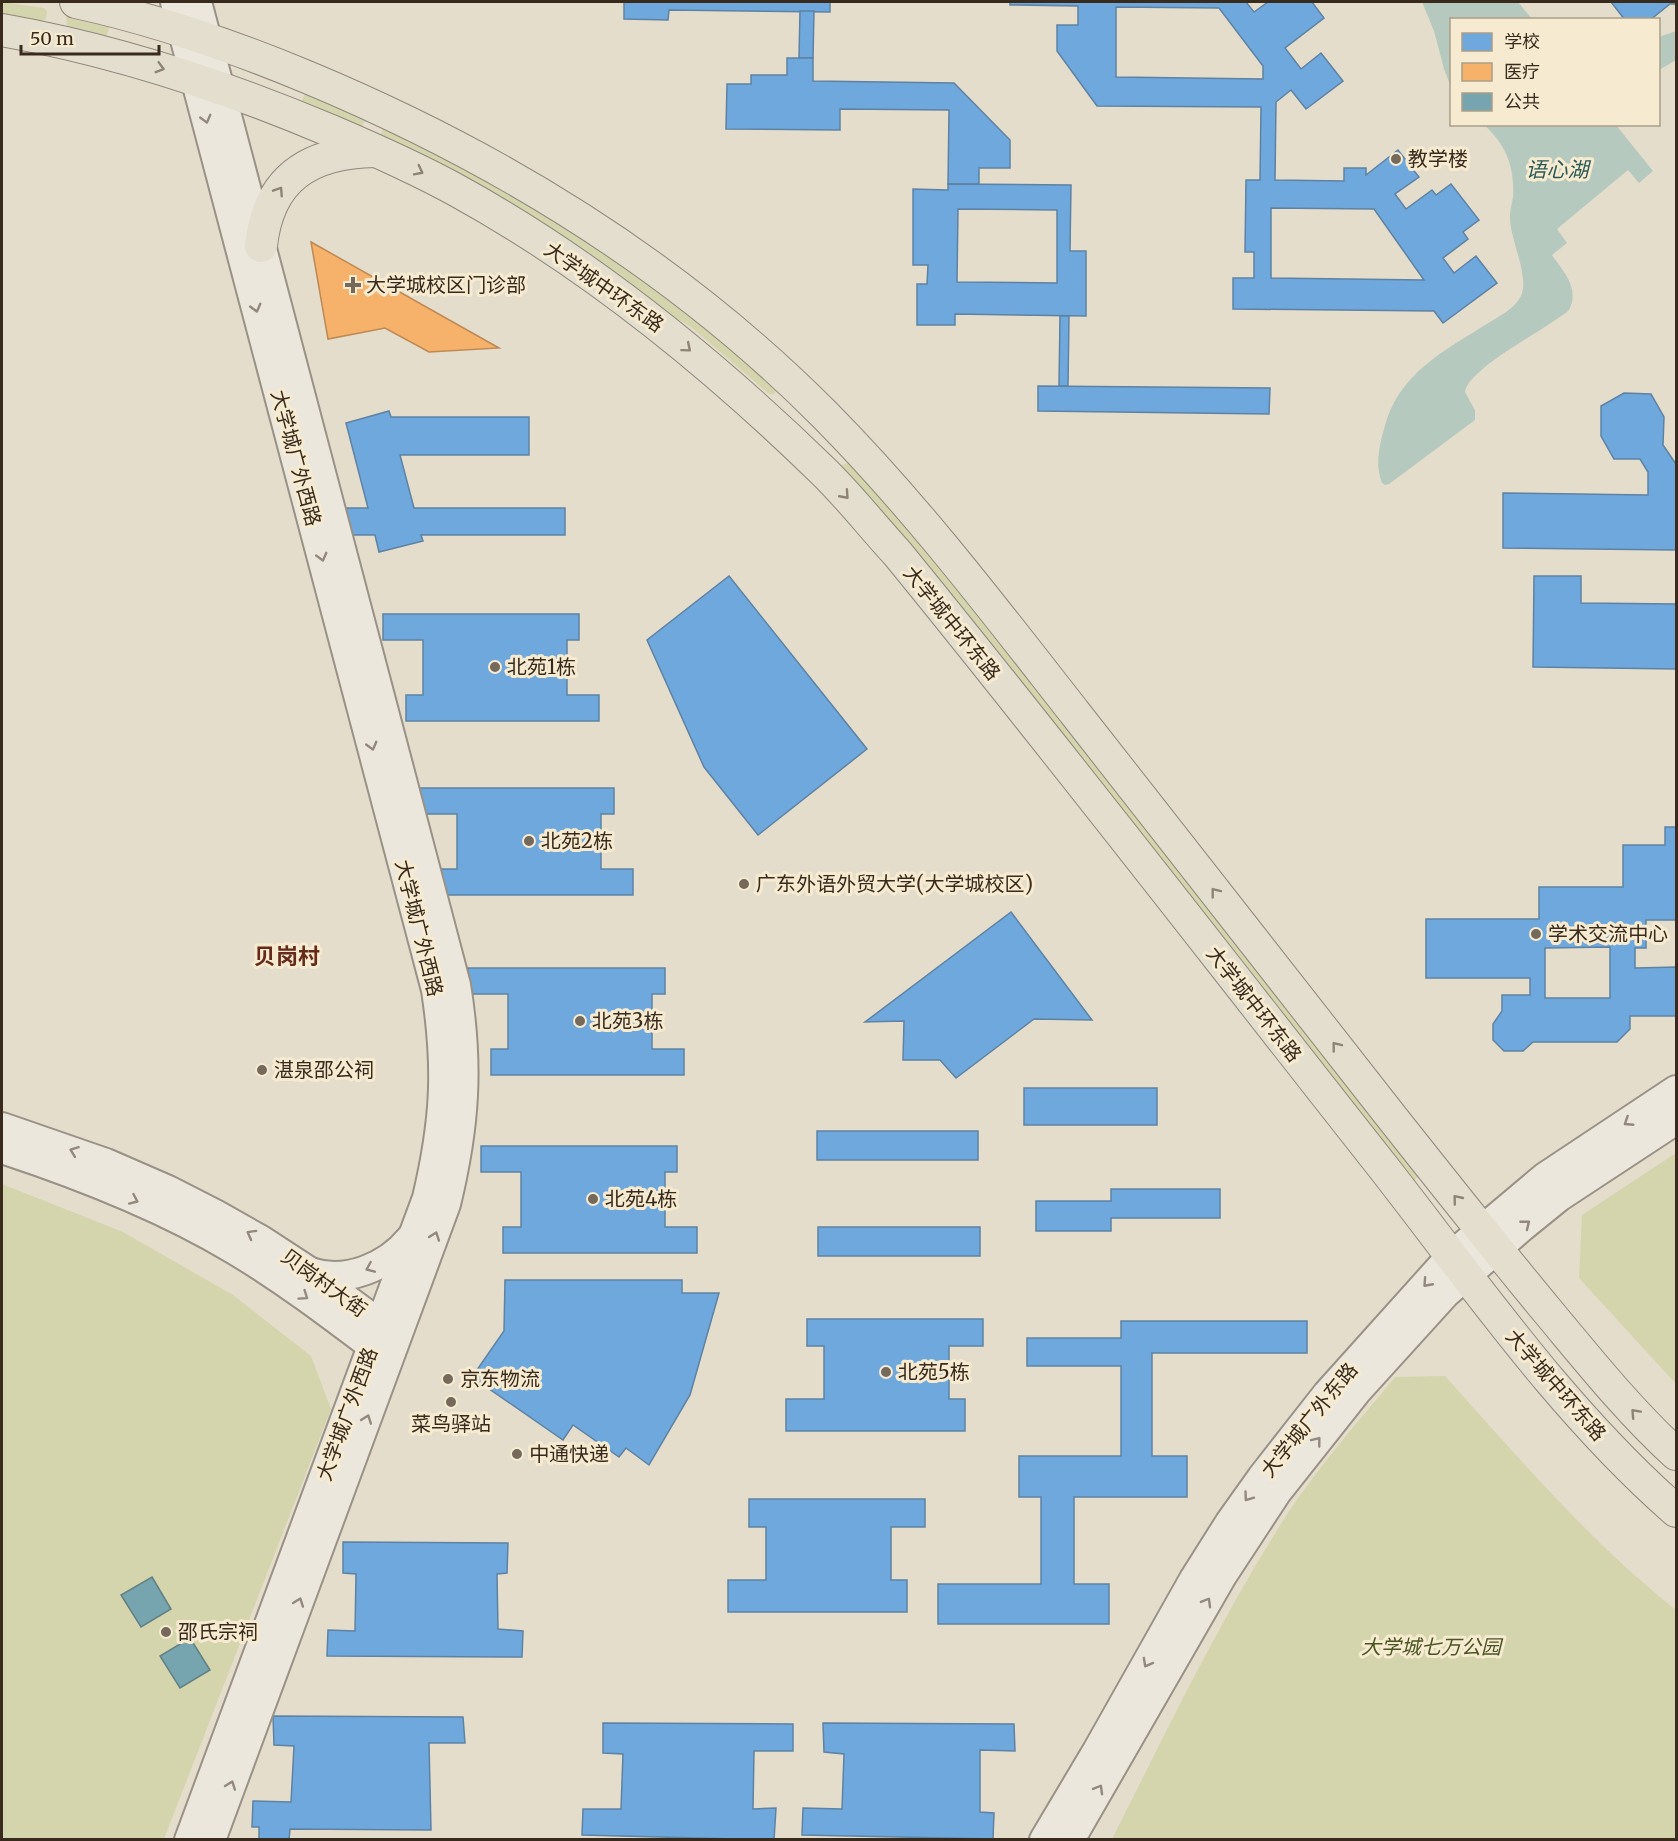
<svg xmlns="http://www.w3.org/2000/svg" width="1678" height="1841" font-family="Merriweather,'Noto Sans SC',serif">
<rect width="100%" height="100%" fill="#e4ddcc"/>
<g fill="#d4d5ad">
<path d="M 2,2 L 44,8 L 47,11 L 46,19 L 42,21 L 2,13 Z"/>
<path d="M 66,13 L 110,23 L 107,36 L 67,27 Z"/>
<path d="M 305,93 L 366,119 L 361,127 L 300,106 Z"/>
<path d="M 383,129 L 387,129 L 507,188 L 641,273 L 778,389 L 773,395 L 768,393 L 691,327 L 379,138 Z"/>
<path d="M 846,463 L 851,465 L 955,578 L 1422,1174 L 1413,1181 L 840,467 Z"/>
<path d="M 1676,1153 L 1676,1384 L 1579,1278 L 1582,1215 Z"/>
<path d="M 2,1184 L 123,1232 L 233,1295 L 311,1356 L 331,1409 L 164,1839 L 2,1839 Z"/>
<path d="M 1445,1376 C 1519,1458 1590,1542 1676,1610 L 1676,1839 L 1112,1839 C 1167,1730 1220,1619 1286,1516 C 1318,1467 1358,1422 1395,1377 Z"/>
</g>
<g fill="#b6c9be">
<path d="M 1422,2 L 1518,2 L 1532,19 L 1452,20 L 1451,87 L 1444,69 L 1434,31 Z"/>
<path d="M 1676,31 L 1676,60 L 1659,70 L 1659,37 Z"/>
<path d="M 1484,125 L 1616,125 L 1653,171 L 1639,183 L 1628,170 L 1557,229 L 1567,243 L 1552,255 C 1564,272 1580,289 1569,310 C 1549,328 1468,368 1465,392 L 1475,410 L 1475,420 L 1389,484 L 1385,485 L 1382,483 C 1375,465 1379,446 1384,429 C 1398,373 1444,351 1490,322 C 1500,316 1516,307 1521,296 C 1530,276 1509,238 1510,216 C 1510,209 1512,204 1513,197 C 1515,168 1506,144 1484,125 Z"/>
</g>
<g fill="#6fa8dc" stroke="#5e82a3" stroke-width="1.5" fill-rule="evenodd">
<path d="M 624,2 L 830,2 L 830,12 L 669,10 L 668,20 L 624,19 Z"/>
<path d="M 1010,2 L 1246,2 L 1254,12 L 1268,2 L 1312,2 L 1324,18 L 1285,48 L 1301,69 L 1321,53 L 1343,81 L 1306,109 L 1291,90 L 1276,102 L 1275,180 L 1344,181 L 1344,168 L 1366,168 L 1366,175 L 1398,150 L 1419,177 L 1395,194 L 1406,209 L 1432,190 L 1436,195 L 1451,184 L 1479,220 L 1463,232 L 1468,239 L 1443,258 L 1454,273 L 1476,256 L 1497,283 L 1443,323 L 1434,311 L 1233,309 L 1233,278 L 1254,278 L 1254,252 L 1245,252 L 1246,180 L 1260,180 L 1261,107 L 1097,106 L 1057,51 L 1057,25 L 1078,25 L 1078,6 L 1010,5 ZM 1116,7 L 1219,8 L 1263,66 L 1263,79 L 1116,77 ZM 1271,208 L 1374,209 L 1424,280 L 1271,278 Z"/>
<path d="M 1611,2 L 1676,2 L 1676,4 L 1670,4 L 1650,20 L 1625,20 Z"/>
<path d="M 800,11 L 814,11 L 813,58 L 799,58 Z"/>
<path d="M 787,58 L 813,58 L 813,81 L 954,83 L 1010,140 L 1010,168 L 979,168 L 979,184 L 948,184 L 949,110 L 840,109 L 840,130 L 726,129 L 727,84 L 751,84 L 751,75 L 787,75 Z"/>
<path d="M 948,184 L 1071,185 L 1070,251 L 1086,251 L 1086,316 L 955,314 L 955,325 L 917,325 L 917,284 L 927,284 L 928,265 L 913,265 L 913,189 L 948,190 ZM 958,209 L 1057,210 L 1057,283 L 957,282 Z"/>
<path d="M 1060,316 L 1069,316 L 1068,386 L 1059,386 Z"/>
<path d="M 1038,386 L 1270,388 L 1269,414 L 1038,411 Z"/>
<path d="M 1624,393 L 1651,394 L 1664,417 L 1663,445 L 1676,464 L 1676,550 L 1503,548 L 1503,493 L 1648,495 L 1648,472 L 1640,459 L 1614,459 L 1601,436 L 1601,406 Z"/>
<path d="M 389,411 L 391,417 L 529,417 L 529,455 L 400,455 L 414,508 L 565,508 L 565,535 L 421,535 L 423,541 L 379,552 L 375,535 L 345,535 L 345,508 L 368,508 L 346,423 Z"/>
<path d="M 729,576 L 867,749 L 758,835 L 704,767 L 647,640 Z"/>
<path d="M 1534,576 L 1581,576 L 1581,603 L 1676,604 L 1676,669 L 1533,667 Z"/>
<path d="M 383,614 L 579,614 L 579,640 L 567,640 L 567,695 L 599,695 L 599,721 L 406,721 L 406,695 L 423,695 L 423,640 L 383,640 Z"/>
<path d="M 417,788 L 614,788 L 614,814 L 601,814 L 601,869 L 633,869 L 633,895 L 440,895 L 440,869 L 457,869 L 457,814 L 417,814 Z"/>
<path d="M 1665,827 L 1676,827 L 1676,920 L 1646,920 L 1646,948 L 1635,948 L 1635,968 L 1676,967 L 1676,1016 L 1630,1016 L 1630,1029 L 1617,1042 L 1533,1042 L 1523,1051 L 1504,1051 L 1493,1040 L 1493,1024 L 1502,1011 L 1502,995 L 1530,995 L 1530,978 L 1426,978 L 1426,919 L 1539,919 L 1539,887 L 1623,887 L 1623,845 L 1665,845 ZM 1610,947 L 1610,998 L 1545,998 L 1545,948 Z"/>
<path d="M 1011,912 L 1092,1020 L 1034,1019 L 956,1078 L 940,1060 L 903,1060 L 904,1021 L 865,1022 Z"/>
<path d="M 468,968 L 665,968 L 665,994 L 652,994 L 652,1049 L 684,1049 L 684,1075 L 491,1075 L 491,1049 L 508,1049 L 508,994 L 468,994 Z"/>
<rect x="1024" y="1088" width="133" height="37"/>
<rect x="817" y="1131" width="161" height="29"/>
<path d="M 481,1146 L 677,1146 L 677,1172 L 665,1172 L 665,1227 L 697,1227 L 697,1253 L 503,1253 L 503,1227 L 521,1227 L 521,1172 L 481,1172 Z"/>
<path d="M 1111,1189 L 1220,1189 L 1220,1218 L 1111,1218 L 1111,1231 L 1036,1231 L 1036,1201 L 1111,1201 Z"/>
<rect x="818" y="1227" width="162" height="29"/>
<path d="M 505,1280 L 682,1280 L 682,1293 L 719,1293 L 690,1395 L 649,1465 L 626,1448 L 619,1457 L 573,1425 L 563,1440 L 472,1377 L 504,1331 Z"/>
<path d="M 807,1319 L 983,1319 L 983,1346 L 949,1346 L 949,1399 L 965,1399 L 965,1431 L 786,1431 L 786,1399 L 824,1399 L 824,1346 L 807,1346 Z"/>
<path d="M 1121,1321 L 1307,1321 L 1307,1353 L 1152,1353 L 1152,1456 L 1187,1456 L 1187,1497 L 1074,1497 L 1074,1584 L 1109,1584 L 1109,1624 L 938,1624 L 938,1584 L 1041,1584 L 1041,1497 L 1019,1497 L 1019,1456 L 1121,1456 L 1121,1366 L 1027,1366 L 1027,1338 L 1121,1338 Z"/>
<path d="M 749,1499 L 925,1499 L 925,1527 L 891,1527 L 891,1580 L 907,1580 L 907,1612 L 728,1612 L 728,1580 L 766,1580 L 766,1527 L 749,1527 Z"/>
<path d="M 343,1542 L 508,1543 L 507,1573 L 497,1574 L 498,1629 L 523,1631 L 522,1657 L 327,1656 L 328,1630 L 355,1631 L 356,1574 L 343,1573 Z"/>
<path d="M 273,1716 L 463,1717 L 465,1743 L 429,1743 L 431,1830 L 290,1829 L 289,1840 L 259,1840 L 259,1827 L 252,1827 L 253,1801 L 291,1802 L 294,1746 L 274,1745 Z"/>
<path d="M 603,1723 L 793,1724 L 793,1751 L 754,1751 L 753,1809 L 776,1808 L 774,1840 L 582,1835 L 583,1809 L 621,1809 L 623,1754 L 603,1753 Z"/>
<path d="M 823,1723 L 1014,1724 L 1015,1751 L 980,1750 L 980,1812 L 994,1813 L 993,1839 L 802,1835 L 803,1808 L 842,1809 L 844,1754 L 824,1752 Z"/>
</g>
<path fill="#f6b26b" stroke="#bd8954" stroke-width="1.5" d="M 311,242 L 499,348 L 429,352 L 385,328 L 328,339 Z"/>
<g fill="#76a5af" stroke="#638083" stroke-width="1.5">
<path d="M 152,1577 L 171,1609 L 141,1627 L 121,1595 Z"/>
<path d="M 190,1638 L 210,1670 L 180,1688 L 160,1656 Z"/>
</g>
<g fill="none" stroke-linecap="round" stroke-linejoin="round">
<g stroke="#999185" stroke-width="32">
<g id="secondary">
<path d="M 175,2 L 436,990 C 448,1068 445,1122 427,1198 L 189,1840"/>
<path d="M 197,2 L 456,985 C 469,1065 465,1126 446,1204 L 211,1840"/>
<path d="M 2,1127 L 106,1163 L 168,1190 L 215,1214 L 261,1240 L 310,1272 L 380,1324 L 389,1340"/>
<path d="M 2,1149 C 81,1175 161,1206 233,1249 C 282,1278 327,1312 372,1346 L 388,1347"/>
<path d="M 310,1272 C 346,1284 387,1267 410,1239"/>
<path d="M 1044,1840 L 1097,1751 L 1194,1579 L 1230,1522 L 1262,1477 L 1327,1394 L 1451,1256 L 1545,1177 L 1676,1090"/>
<path d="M 1070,1840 L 1222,1576 L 1277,1492 L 1357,1391 L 1445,1294 L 1522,1227 L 1559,1197 L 1676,1120"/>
</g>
</g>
<g stroke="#8f877c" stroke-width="34">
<g id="primary">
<path d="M 76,2 C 158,20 230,45 307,77 C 499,157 678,267 825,415 C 917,508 995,611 1075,713 C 1180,847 1285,981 1390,1115 C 1443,1182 1496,1249 1550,1314 C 1590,1362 1630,1412 1676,1454"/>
<path d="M 2,30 C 115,50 225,86 331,131 C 373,149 416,168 456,190 C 591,264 712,363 822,470 C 849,496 872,526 897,553 C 1062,755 1221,962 1383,1167 C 1476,1286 1562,1411 1676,1511"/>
<path d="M 261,246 C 268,178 310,152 375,151"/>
</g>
</g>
<use href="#secondary" stroke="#ece7dd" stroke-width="28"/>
<use href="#primary" stroke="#e4decf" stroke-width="32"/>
</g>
<defs><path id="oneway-chevron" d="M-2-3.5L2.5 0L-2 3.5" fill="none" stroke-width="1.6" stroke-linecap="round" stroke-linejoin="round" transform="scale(1.5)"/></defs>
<g stroke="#8e8476">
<use href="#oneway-chevron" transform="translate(160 68) rotate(16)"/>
<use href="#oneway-chevron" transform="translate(419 171) rotate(27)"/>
<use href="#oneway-chevron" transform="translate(279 191) rotate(-57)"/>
<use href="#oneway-chevron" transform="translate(687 348) rotate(40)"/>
<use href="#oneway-chevron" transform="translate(845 495) rotate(48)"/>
<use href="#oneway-chevron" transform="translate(1215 892) rotate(-128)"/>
<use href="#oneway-chevron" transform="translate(1336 1046) rotate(-128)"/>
<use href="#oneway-chevron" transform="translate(1457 1199) rotate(-129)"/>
<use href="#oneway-chevron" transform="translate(1635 1413) rotate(-133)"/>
</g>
<g stroke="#92887d">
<use href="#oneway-chevron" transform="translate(206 119) rotate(75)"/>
<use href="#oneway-chevron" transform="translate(256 308) rotate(75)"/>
<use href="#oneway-chevron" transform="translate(322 557) rotate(75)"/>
<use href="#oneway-chevron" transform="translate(372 746) rotate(75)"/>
<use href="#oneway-chevron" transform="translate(1628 1122) rotate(147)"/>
<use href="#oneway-chevron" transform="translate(74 1151) rotate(-159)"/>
<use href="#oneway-chevron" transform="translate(134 1200) rotate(24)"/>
<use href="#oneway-chevron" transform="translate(1526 1224) rotate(-39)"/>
<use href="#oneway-chevron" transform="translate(251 1234) rotate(-151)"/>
<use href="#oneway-chevron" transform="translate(435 1236) rotate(-70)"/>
<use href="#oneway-chevron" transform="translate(370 1268) rotate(157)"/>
<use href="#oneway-chevron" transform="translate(1427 1283) rotate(132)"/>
<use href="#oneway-chevron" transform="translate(304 1296) rotate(35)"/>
<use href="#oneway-chevron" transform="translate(367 1419) rotate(-70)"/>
<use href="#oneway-chevron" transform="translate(1317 1441) rotate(-52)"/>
<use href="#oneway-chevron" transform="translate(1248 1497) rotate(126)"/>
<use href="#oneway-chevron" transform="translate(299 1602) rotate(-70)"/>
<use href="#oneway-chevron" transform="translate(1207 1602) rotate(-60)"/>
<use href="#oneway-chevron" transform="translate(1147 1663) rotate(119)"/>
<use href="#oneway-chevron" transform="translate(231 1785) rotate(-70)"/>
<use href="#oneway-chevron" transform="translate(1099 1789) rotate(-60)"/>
</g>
<g fill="#74695a" stroke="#f6ebd0" stroke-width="2">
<circle cx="1396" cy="159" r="6"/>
<path d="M350 276h6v6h6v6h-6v6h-6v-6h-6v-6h6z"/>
<circle cx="495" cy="667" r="6"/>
<circle cx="529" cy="841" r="6"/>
<circle cx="744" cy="884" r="6"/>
<circle cx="1536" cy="934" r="6"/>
<circle cx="580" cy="1021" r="6"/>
<circle cx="262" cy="1070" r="6"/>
<circle cx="593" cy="1199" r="6"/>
<circle cx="886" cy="1372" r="6"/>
<circle cx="448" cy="1379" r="6"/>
<circle cx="451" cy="1402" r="6"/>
<circle cx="517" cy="1454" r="6"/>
<circle cx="166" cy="1632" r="6"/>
</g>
<g text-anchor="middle" stroke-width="6" stroke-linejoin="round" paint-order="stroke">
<g font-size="20" fill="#382a1d" stroke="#f6ebd0" text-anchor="start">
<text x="1408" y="166">教学楼</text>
<text x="366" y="292">大学城校区门诊部</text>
<text x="507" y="674">北苑1栋</text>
<text x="541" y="848">北苑2栋</text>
<text x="756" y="891">广东外语外贸大学(大学城校区)</text>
<text x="1548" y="941">学术交流中心</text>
<text x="592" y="1028">北苑3栋</text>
<text x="274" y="1077">湛泉邵公祠</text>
<text x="605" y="1206">北苑4栋</text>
<text x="898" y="1379">北苑5栋</text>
<text x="460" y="1386">京东物流</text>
<text x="451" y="1431" text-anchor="middle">菜鸟驿站</text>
<text x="529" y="1461">中通快递</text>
<text x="178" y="1639">邵氏宗祠</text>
</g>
<g font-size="20" fill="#382a1d" stroke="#f6ebd0">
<text transform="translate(604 287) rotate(35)" y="7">大学城中环东路</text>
<text transform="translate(296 458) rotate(75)" y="7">大学城广外西路</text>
<text transform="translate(952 623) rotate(51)" y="7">大学城中环东路</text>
<text transform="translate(419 928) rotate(76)" y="7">大学城广外西路</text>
<text transform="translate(1254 1004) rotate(52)" y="7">大学城中环东路</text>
<text transform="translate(324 1283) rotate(36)" y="7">贝岗村大街</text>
<text transform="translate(1556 1385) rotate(49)" y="7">大学城中环东路</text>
<text transform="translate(347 1414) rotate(-70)" y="7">大学城广外西路</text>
<text transform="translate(1309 1420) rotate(-51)" y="7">大学城广外东路</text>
</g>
<g font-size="20" font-style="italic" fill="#495522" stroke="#f6ebd0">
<text x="1431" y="1654">大学城七万公园</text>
</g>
<g font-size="21" font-style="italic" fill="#2b5955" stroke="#f6ebd0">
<text x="1557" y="177">语心湖</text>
</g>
<g font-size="22" font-weight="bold" fill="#662a1a" stroke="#f6ebd0">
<text x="287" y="964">贝岗村</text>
</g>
</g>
<rect width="1678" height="1841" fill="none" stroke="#382a1d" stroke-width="6"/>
<rect x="1450" y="18" width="210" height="108" fill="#f6ebd0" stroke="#aa9e88" stroke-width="1.5"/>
<rect x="1462" y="33" width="30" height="18" fill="#6fa8dc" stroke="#aa9e88" stroke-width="1.5"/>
<text x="1504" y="48" font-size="18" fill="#382a1d">学校</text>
<rect x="1462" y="63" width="30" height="18" fill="#f6b26b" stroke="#aa9e88" stroke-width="1.5"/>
<text x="1504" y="78" font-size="18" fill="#382a1d">医疗</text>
<rect x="1462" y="93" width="30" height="18" fill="#76a5af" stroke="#aa9e88" stroke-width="1.5"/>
<text x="1504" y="108" font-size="18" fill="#382a1d">公共</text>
<path d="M21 45v9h138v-9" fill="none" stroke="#382a1d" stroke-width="3"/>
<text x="30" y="45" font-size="18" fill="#382a1d" stroke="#f6ebd0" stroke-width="4.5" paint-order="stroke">50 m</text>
</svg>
